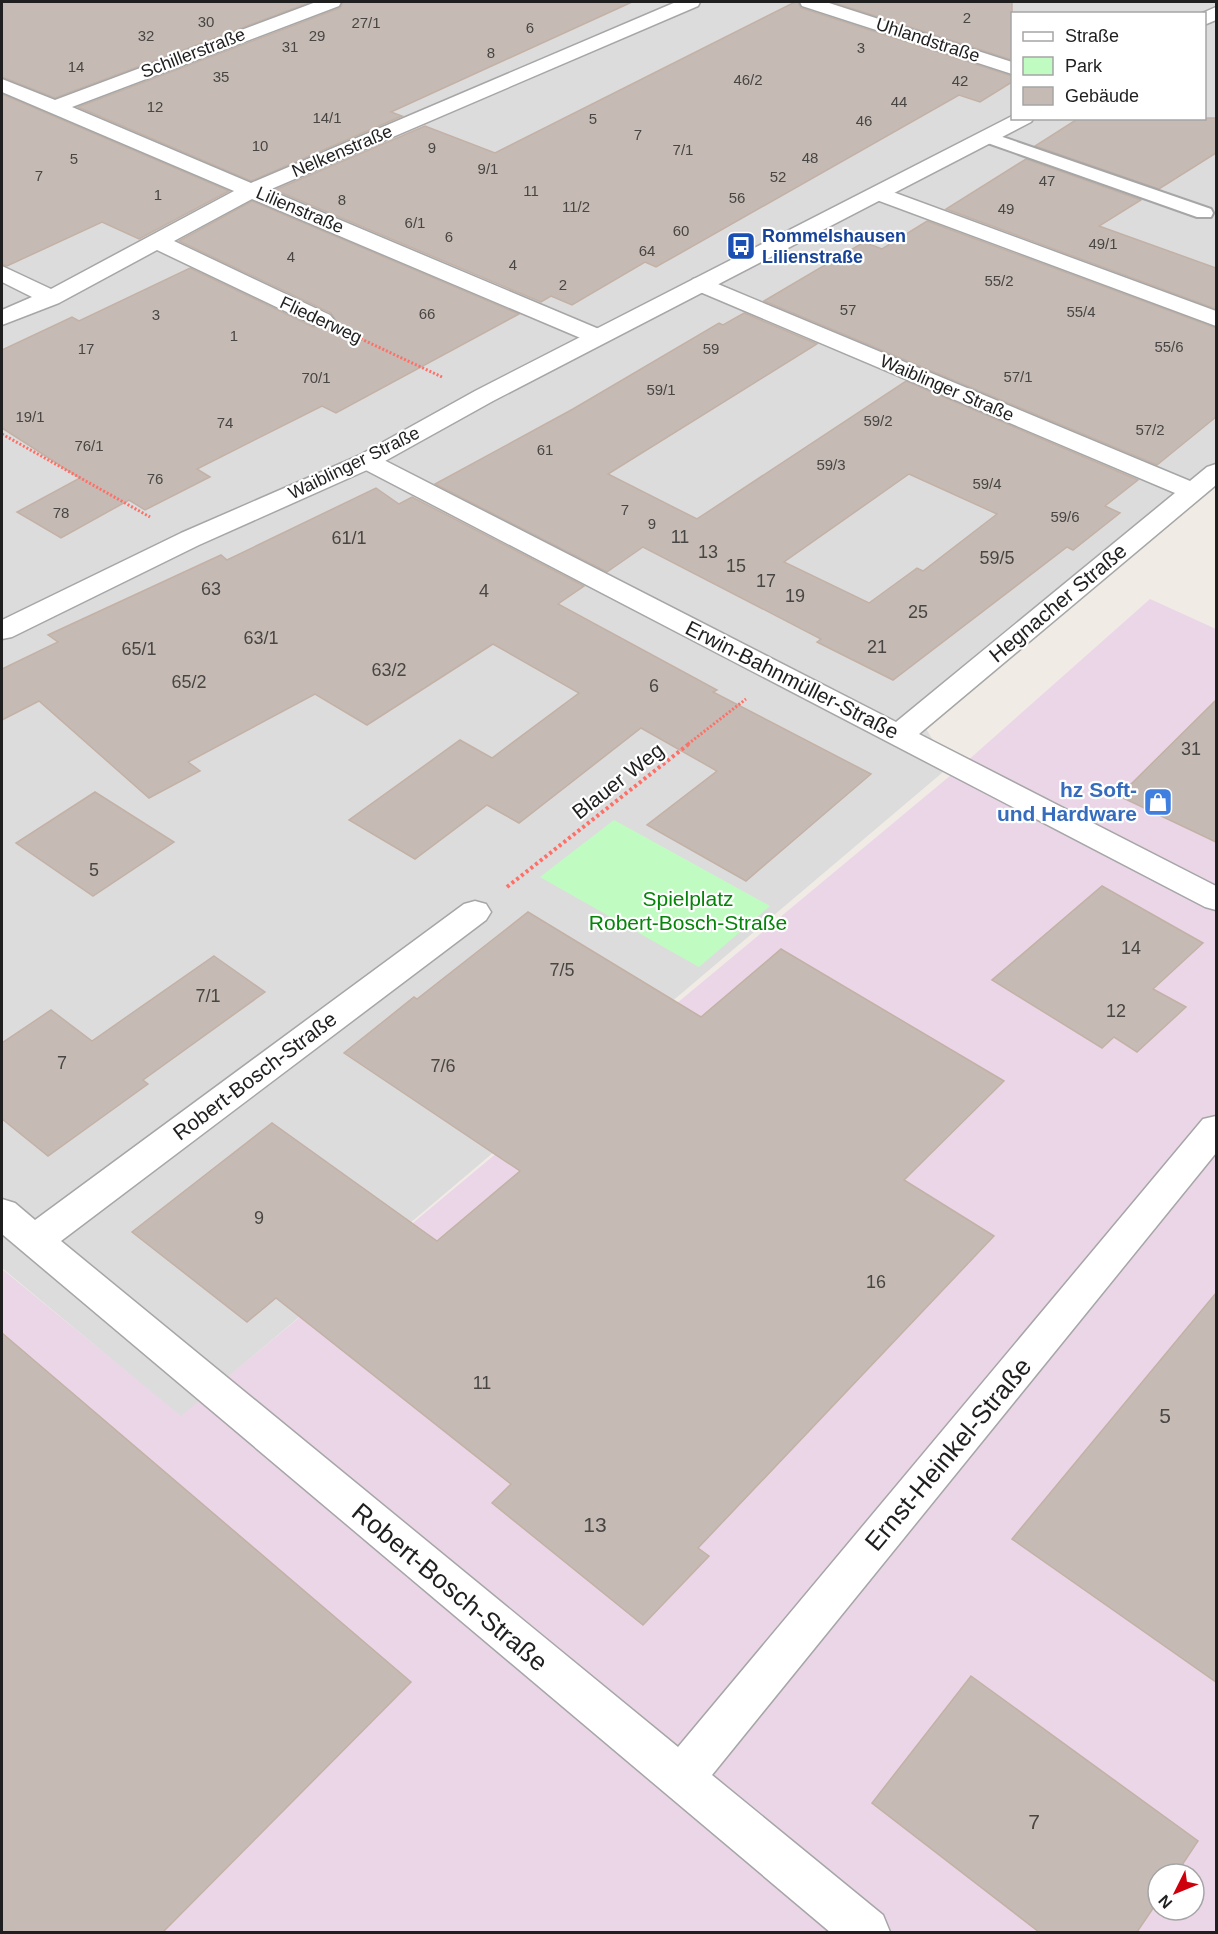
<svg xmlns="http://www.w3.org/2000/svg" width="1218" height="1934" font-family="Arial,sans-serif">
<rect width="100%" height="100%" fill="#f0ece5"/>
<path fill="#dddcdc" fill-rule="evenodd" d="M 2,2 L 1216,2 L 1216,481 L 922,722 L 949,767 L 181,1417 L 2,1268 ZM 1012,14 L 1204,14 L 1204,118 L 1012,118 Z"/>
<path fill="#ead6e7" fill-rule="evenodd" d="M 1150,599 L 1216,629 L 1216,1932 L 2,1932 L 2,1269 L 181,1416 L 957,770 ZM 1158,1874 L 1194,1874 L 1194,1910 L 1158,1910 Z"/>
<path fill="#c0fcc2" d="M 614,820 L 770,906 L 699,967 L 540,877 Z"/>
<g fill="#c5bbb4" stroke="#c3b1a6" stroke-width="1.5" fill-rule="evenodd">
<path d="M 2,2 L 311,2 L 55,98 L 2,77 Z"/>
<path d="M 343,2 L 632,2 L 391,112 L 402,116 L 251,181 L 78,107 L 340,8 Z"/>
<path d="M 795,2 L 798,2 L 801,8 L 1012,76 L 1012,82 L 980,102 L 959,95 L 656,267 L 645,262 L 572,305 L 551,296 L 541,302 L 275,190 L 425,126 L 495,153 Z"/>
<path d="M 832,2 L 1012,2 L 1012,60 Z"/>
<path d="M 2,94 L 229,191 L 139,239 L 102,222 L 7,266 L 2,264 Z"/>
<path d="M 1079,118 L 1216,118 L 1216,153 L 1159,189 L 1035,146 Z"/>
<path d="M 1026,159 L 1141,200 L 1099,226 L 1216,268 L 1216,309 L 946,209 Z"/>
<path d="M 252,201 L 519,314 L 336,413 L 322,406 L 197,469 L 210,477 L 145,510 L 129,500 L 61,538 L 17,512 L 80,478 L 2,428 L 2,350 L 72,317 L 79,321 L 190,268 L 313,327 L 330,327 L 336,321 L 331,313 L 179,241 Z"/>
<path d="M 927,221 L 1216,328 L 1216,417 L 1157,465 L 764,301 L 864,242 L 882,249 Z"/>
<path d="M 744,313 L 817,344 L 608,474 L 697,519 L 906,381 L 1138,480 L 1105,506 L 1120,513 L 1073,550 L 1067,547 L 893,680 L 817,642 L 821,639 L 643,547 L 607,572 L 435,484 L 573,409 L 719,323 L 723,325 ZM 909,474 L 997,514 L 923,571 L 917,568 L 869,603 L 784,562 Z"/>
<path d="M 376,488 L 399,504 L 412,497 L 584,586 L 558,604 L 717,690 L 713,692 L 871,774 L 746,881 L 647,825 L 717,771 L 641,728 L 519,823 L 487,805 L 415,859 L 349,820 L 460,740 L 492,758 L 579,693 L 493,644 L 367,725 L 315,694 L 188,762 L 200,771 L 149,798 L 39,701 L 2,720 L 2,669 L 58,642 L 48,635 L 221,555 L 227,560 Z"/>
<path d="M 1216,700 L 1216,842 L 1119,796 Z"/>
<path d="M 95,792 L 174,842 L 93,896 L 16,843 Z"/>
<path d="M 1102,886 L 1203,943 L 1153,989 L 1186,1007 L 1137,1052 L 1114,1037 L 1102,1048 L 992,980 Z"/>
<path d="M 528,912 L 701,1017 L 781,949 L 1004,1081 L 904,1180 L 994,1236 L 698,1548 L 709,1556 L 643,1625 L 492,1503 L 511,1484 L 276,1298 L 247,1322 L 132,1232 L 272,1123 L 437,1241 L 520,1171 L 344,1053 L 414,997 L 417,999 Z"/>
<path d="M 214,956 L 265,992 L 143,1080 L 148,1084 L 48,1156 L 2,1119 L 2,1043 L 51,1010 L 92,1041 Z"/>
<path d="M 1216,1293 L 1216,1682 L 1012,1539 Z"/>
<path d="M 2,1333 L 411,1682 L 163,1932 L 2,1932 Z"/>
<path d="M 971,1676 L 1198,1841 L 1176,1874 L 1158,1874 L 1158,1901 L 1137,1932 L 1039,1932 L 872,1803 Z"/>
</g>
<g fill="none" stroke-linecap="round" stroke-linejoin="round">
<g stroke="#a6a6a6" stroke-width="4">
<path id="service" d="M 988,132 L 1211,209 L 1213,213 L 1211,217 L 1197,217 L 982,141 L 979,137 L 982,133 Z"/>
</g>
<g stroke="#a6a6a6" stroke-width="3">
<g id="minor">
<path d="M 316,2 L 341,2 L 339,6 L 72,107 L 251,183 L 676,2 L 700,2 L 698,6 L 269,190 L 606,332 L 610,337 L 606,342 L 590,342 L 252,199 L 174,241 L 330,315 L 334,320 L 330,325 L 314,325 L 157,250 L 59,303 L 2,325 L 2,310 L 32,297 L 2,282 L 2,266 L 51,289 L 234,191 L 2,92 L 2,79 L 55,100 Z"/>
<path d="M 800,2 L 826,2 L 1012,62 L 1012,74 L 802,6 Z"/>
<path d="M 882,188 L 1216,311 L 1216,326 L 874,199 L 871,194 L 874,189 Z"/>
<path d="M 701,277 L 1190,481 L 1207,467 L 1216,464 L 1216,485 L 919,734 L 1216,886 L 1216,910 L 1205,907 L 358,466 L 354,461 L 358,456 L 367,453 L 376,456 L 896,722 L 1175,493 L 693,289 L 690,284 L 693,279 Z"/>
<path d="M 475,901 L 486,904 L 491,912 L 486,920 L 61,1241 L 678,1747 L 1203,1119 L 1216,1116 L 1216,1153 L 712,1775 L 883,1915 L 890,1932 L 830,1932 L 2,1234 L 2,1199 L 15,1203 L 35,1220 L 464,904 Z"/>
</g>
</g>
<g stroke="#a6a6a6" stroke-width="3">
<g id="tertiary">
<path d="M 1216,7 L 1216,20 L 1204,25 L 1204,14 L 1200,14 Z"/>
<path d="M 1012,116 L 1012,118 L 1034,118 L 1031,122 L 493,401 L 376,466 L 199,545 L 12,637 L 2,639 L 2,620 L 181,533 L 358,456 L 475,391 Z"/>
</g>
</g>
<g stroke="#ff6f67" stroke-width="3" stroke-dasharray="2 2" stroke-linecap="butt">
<path d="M 357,337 L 442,377"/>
<path d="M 2,434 L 150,517"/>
<path d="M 688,744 L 746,699"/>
</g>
<path stroke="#ff6f67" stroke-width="4" stroke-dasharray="3 3" stroke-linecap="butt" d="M 507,887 L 690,743"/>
<use href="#service" fill="#fff" fill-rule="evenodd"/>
<use href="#minor" fill="#fff" fill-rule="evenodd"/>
<use href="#tertiary" fill="#fff" fill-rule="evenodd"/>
</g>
<defs>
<g id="bus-square" transform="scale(1.5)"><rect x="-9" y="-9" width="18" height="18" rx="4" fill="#1a4fb4" stroke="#fff"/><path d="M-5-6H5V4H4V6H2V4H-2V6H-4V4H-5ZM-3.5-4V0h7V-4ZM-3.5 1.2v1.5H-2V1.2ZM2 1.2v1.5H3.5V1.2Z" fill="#fff"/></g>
<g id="shop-square" transform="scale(1.5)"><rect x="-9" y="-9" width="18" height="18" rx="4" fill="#3f7fe0" stroke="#fff"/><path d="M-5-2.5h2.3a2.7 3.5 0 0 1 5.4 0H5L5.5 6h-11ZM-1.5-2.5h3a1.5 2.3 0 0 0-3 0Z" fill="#fff"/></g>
</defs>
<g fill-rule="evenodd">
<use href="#bus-square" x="741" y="246"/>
<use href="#shop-square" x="1158" y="802"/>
</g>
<g text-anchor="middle" stroke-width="4.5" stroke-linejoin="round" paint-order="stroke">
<g font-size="15" fill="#484644">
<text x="967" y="23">2</text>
<text x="206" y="27">30</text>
<text x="366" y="28">27/1</text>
<text x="530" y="33">6</text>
<text x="146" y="41">32</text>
<text x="317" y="41">29</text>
<text x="290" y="52">31</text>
<text x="861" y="53">3</text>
<text x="491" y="58">8</text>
<text x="76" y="72">14</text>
<text x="221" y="82">35</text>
<text x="748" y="85">46/2</text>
<text x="960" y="86">42</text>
<text x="899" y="107">44</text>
<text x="155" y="112">12</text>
<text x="327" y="123">14/1</text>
<text x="593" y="124">5</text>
<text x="864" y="126">46</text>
<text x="638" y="140">7</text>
<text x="260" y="151">10</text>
<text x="432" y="153">9</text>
<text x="683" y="155">7/1</text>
<text x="810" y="163">48</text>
<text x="74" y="164">5</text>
<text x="488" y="174">9/1</text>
<text x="39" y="181">7</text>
<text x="778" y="182">52</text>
<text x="1047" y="186">47</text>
<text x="531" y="196">11</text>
<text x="158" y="200">1</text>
<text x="737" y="203">56</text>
<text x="342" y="205">8</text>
<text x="576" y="212">11/2</text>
<text x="1006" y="214">49</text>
<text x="415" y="228">6/1</text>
<text x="681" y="236">60</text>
<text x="449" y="242">6</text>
<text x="1103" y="249">49/1</text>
<text x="647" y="256">64</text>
<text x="291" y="262">4</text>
<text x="513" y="270">4</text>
<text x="999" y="286">55/2</text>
<text x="563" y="290">2</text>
<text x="848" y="315">57</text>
<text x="1081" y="317">55/4</text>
<text x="427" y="319">66</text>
<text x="156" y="320">3</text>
<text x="234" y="341">1</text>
<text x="1169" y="352">55/6</text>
<text x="86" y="354">17</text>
<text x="711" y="354">59</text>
<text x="1018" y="382">57/1</text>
<text x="316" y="383">70/1</text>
<text x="661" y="395">59/1</text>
<text x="30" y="422">19/1</text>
<text x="878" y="426">59/2</text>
<text x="225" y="428">74</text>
<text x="1150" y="435">57/2</text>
<text x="89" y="451">76/1</text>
<text x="545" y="455">61</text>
<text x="831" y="470">59/3</text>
<text x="155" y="484">76</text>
<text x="987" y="489">59/4</text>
<text x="625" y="515">7</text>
<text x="61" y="518">78</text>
<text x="1065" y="522">59/6</text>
<text x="652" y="529">9</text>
</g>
<g font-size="18" fill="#1f1f1f" stroke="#fff">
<text transform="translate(928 40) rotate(18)" y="6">Uhlandstraße</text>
<text transform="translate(193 53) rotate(-21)" y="6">Schillerstraße</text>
<text transform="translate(342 151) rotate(-23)" y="6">Nelkenstraße</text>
<text transform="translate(300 210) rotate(23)" y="6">Lilienstraße</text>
<text transform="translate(321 320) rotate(25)" y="6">Fliederweg</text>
<text transform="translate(947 388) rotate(23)" y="6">Waiblinger Straße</text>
<text transform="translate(354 463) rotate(-26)" y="6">Waiblinger Straße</text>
</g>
<g font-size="18" font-weight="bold" fill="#164399" stroke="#fff" text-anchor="start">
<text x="762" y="242">Rommelshausen<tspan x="762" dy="21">Lilienstraße</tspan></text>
</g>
<g font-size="18" fill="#484644">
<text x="680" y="543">11</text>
<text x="349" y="544">61/1</text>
<text x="708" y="558">13</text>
<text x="997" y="564">59/5</text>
<text x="736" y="572">15</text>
<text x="766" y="587">17</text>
<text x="211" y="595">63</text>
<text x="484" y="597">4</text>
<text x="795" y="602">19</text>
<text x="918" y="618">25</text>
<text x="261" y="644">63/1</text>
<text x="877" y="653">21</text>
<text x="139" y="655">65/1</text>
<text x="389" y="676">63/2</text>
<text x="189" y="688">65/2</text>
<text x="654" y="692">6</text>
<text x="1191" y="755">31</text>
<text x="94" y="876">5</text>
<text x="1131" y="954">14</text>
<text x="562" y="976">7/5</text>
<text x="208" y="1002">7/1</text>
<text x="1116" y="1017">12</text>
<text x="62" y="1069">7</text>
<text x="443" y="1072">7/6</text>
<text x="259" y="1224">9</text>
<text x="876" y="1288">16</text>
<text x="482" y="1389">11</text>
</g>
<g font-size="21" fill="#1f1f1f" stroke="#fff">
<text transform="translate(1058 603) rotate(-40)" y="7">Hegnacher Straße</text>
<text transform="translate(792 680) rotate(27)" y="7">Erwin-Bahnmüller-Straße</text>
<text transform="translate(618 781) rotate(-38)" y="7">Blauer Weg</text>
<text transform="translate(255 1076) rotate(-37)" y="7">Robert-Bosch-Straße</text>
</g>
<g font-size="21" font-weight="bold" fill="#366cbe" stroke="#fff" text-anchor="end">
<text x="1137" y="797">hz Soft-<tspan x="1137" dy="24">und Hardware</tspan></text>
</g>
<g font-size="21" fill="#06840a" stroke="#fff">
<text x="688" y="906">Spielplatz<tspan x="688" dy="24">Robert-Bosch-Straße</tspan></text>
</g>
<g font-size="21" fill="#484644">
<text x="1165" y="1423">5</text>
<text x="595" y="1532">13</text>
<text x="1034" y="1829">7</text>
</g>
<g font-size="26" fill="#1f1f1f" stroke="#fff">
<text transform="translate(948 1454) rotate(-50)" y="9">Ernst-Heinkel-Straße</text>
<text transform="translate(450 1587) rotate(40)" y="9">Robert-Bosch-Straße</text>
</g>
</g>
<rect width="1218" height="1934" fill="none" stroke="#1f1f1f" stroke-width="6"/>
<rect x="1011" y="12" width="195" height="108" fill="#ffffff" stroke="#a5a5a5" stroke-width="1.5"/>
<rect x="1023" y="32" width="30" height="9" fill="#ffffff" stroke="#a5a5a5" stroke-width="1.5"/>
<text x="1065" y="42" font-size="18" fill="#1f1f1f">Straße</text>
<rect x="1023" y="57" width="30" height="18" fill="#c0fcc2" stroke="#a5a5a5" stroke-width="1.5"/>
<text x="1065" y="72" font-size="18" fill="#1f1f1f">Park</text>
<rect x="1023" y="87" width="30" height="18" fill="#c5bbb4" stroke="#a5a5a5" stroke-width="1.5"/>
<text x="1065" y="102" font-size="18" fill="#1f1f1f">Gebäude</text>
<g transform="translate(1176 1892) rotate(227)"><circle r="28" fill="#ffffff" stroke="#a5a5a5" stroke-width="1.5"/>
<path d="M0-4.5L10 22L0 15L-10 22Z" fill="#ce000b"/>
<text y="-9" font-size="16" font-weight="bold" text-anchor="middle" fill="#1f1f1f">N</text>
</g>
</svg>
